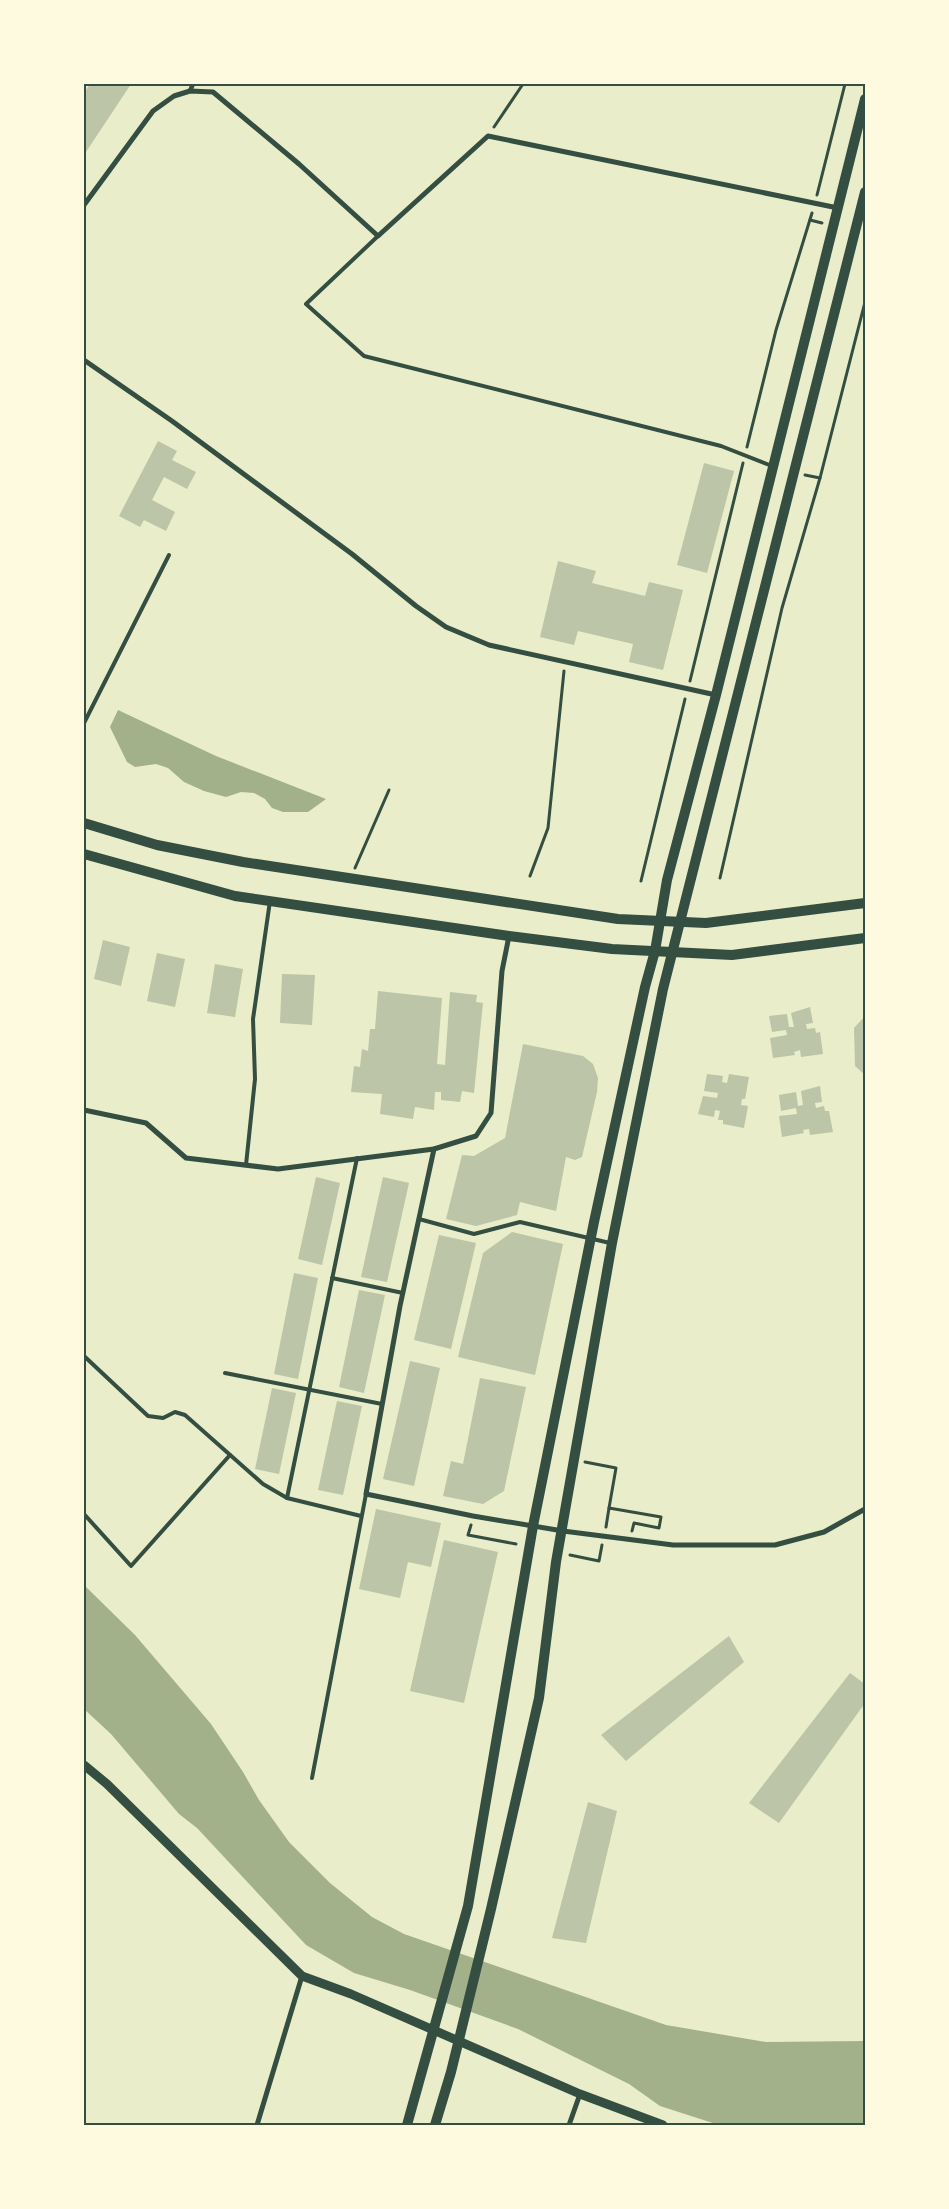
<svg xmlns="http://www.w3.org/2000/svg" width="949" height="2209" font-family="Poppins,sans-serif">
<rect width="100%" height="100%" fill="#e9edc9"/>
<g fill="#a3b18a">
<path d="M 118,710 L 216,756 L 326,799 L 308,812 L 283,812 L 272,808 L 265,799 L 254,793 L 241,792 L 226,797 L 204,791 L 184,782 L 168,768 L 156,764 L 135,767 L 127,762 L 110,727 Z"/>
<path d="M 84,1585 L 135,1635 L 211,1724 L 243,1772 L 259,1800 L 289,1842 L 330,1883 L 372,1917 L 404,1934 L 666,2025 L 766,2042 L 865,2041 L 865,2125 L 719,2125 L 660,2106 L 629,2084 L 518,2029 L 410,1990 L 354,1973 L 306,1945 L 197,1828 L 179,1814 L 111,1734 L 84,1709 Z"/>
</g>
<g fill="#bcc5a7">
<path d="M 90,84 L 131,84 L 84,155 L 84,93 Z"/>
<path d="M 158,441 L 177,451 L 172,460 L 196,472 L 187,489 L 164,477 L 152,500 L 175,512 L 166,531 L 144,520 L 140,527 L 119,516 Z"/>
<path d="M 704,463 L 734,471 L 707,573 L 677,565 Z"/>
<path d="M 558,561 L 596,571 L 592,583 L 645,596 L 649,582 L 683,590 L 663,670 L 629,662 L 633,644 L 578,631 L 574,645 L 540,637 Z"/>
<path d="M 103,940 L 130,947 L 121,986 L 94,979 Z"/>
<path d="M 157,953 L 185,959 L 175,1007 L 147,1001 Z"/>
<path d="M 215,964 L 243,969 L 235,1017 L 207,1013 Z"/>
<path d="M 282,974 L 315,975 L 312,1025 L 280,1023 Z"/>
<path d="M 378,991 L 442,998 L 437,1064 L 445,1065 L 450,992 L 477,995 L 476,1002 L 483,1003 L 474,1093 L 462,1091 L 460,1102 L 441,1100 L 441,1092 L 435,1092 L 434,1110 L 415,1107 L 413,1119 L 380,1114 L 382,1094 L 351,1092 L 354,1066 L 360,1067 L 362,1049 L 368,1051 L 370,1029 L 375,1029 Z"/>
<path d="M 810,1007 L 813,1023 L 806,1024 L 807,1029 L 815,1028 L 816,1033 L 820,1032 L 823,1054 L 801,1057 L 800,1050 L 794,1052 L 795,1055 L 773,1058 L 770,1038 L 787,1035 L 786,1030 L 772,1032 L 769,1016 L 787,1014 L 789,1027 L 794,1027 L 791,1013 Z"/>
<path d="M 865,1016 L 865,1075 L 855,1066 L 854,1028 Z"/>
<path d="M 523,1044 L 583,1056 L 593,1064 L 598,1078 L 597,1092 L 582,1157 L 575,1160 L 566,1157 L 556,1211 L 520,1202 L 517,1215 L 476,1226 L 446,1219 L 462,1155 L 474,1156 L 505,1138 Z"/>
<path d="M 707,1074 L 723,1076 L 722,1082 L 727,1083 L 729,1074 L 749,1077 L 745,1099 L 742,1099 L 741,1105 L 748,1106 L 744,1128 L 723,1124 L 723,1120 L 718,1120 L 720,1111 L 715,1110 L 714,1117 L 698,1114 L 703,1096 L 717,1098 L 718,1093 L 704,1091 Z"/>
<path d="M 820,1086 L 822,1102 L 815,1103 L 816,1108 L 824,1106 L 825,1111 L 829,1111 L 833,1132 L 810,1135 L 809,1129 L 803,1130 L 804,1133 L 782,1137 L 779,1116 L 797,1114 L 796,1108 L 781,1111 L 779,1095 L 796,1092 L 798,1106 L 803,1105 L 801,1091 Z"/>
<path d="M 316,1177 L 340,1183 L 322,1265 L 298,1259 Z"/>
<path d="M 383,1177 L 409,1183 L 387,1282 L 361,1277 Z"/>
<path d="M 512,1232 L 563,1244 L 535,1375 L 458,1357 L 483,1253 Z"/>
<path d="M 439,1235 L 476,1243 L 451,1349 L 414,1340 Z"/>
<path d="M 294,1273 L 318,1278 L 298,1379 L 274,1374 Z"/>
<path d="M 359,1290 L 385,1295 L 364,1393 L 339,1387 Z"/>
<path d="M 410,1361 L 440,1368 L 414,1486 L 383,1479 Z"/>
<path d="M 480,1378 L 526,1387 L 504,1491 L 483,1504 L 443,1496 L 451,1461 L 463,1464 Z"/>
<path d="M 272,1388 L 296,1393 L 279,1474 L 255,1469 Z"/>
<path d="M 337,1401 L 362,1406 L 343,1495 L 318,1490 Z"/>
<path d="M 376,1509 L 441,1523 L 431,1567 L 408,1562 L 400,1598 L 359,1589 Z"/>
<path d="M 444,1540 L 498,1552 L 464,1703 L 410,1691 Z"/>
<path d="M 729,1636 L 744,1662 L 626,1761 L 601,1735 Z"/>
<path d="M 850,1673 L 865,1684 L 865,1703 L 779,1823 L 749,1803 Z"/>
<path d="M 588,1802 L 617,1811 L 586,1943 L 552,1938 Z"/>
</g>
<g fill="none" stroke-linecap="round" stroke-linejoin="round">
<g stroke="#344e41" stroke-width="3">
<path d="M 494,127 L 523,84"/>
<path d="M 817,195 L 845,84"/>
<path d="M 810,220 L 822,223"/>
<path d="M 747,447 L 776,330 L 812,213"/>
<path d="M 805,475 L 820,478"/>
<path d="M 690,681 L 743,463"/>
<path d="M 355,868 L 389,790"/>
<path d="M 530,876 L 548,828 L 564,671"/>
<path d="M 720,878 L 782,608 L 820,478 L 865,302"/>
<path d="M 641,881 L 685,699"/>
<path d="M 585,1462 L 616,1468 L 609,1508"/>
<path d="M 471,1525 L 468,1535 L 516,1544"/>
<path d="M 606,1527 L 609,1508 L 661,1517 L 659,1528 L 634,1523 L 632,1531"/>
<path d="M 570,1555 L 599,1561 L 602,1545"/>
</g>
<g stroke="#344e41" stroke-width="4">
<path d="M 378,236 L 306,304 L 364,356 L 721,446 L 772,466"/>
<path d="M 84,723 L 169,555"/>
<path d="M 246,1165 L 255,1079 L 253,1019 L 270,901"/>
<path d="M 419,1219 L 474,1234 L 520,1222 L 610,1243"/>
<path d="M 332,1278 L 403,1293"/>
<path d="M 84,1356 L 148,1416 L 163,1418 L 175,1412 L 185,1415 L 263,1484 L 287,1498 L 361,1516"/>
<path d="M 225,1373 L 382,1404"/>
<path d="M 287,1498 L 357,1158"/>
<path d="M 84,1514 L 131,1566 L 230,1455"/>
<path d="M 312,1778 L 366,1494"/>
</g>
<path stroke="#344e41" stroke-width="4.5" d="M 190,91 L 193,84"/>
<g stroke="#344e41" stroke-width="5">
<path d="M 84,205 L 153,111 L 174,96 L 190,91 L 213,92 L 299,164 L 378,236 L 488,136 L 838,208"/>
<path d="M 84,360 L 172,421 L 352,554 L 416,606 L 446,627 L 489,645 L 716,695"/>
<path d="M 84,1110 L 146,1123 L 186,1158 L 278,1169 L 434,1149 L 476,1136 L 491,1113 L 502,971 L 509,936"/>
<path d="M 434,1149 L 400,1306 L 366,1494 L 473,1516 L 563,1531 L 673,1545 L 775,1545 L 824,1532 L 865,1509"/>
<path d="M 257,2125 L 302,1976"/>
<path d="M 569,2125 L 580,2094"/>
</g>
<path stroke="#344e41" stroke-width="9" d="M 84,1765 L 107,1784 L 302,1976 L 351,1994 L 580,2094 L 663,2125"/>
<g stroke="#344e41" stroke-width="10">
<path d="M 84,823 L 157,845 L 243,862 L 618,919 L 706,923 L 865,903"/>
<path d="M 84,854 L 235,896 L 509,936 L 612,949 L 732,955 L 865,938"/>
<path d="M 407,2125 L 468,1906 L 533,1526 L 594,1222 L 645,987 L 655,951 L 667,880 L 716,695 L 865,99"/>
<path d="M 435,2125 L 451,2072 L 491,1909 L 539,1698 L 556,1562 L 612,1243 L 663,989 L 865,192"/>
</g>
</g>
<rect width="949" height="2209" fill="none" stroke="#fefae0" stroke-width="170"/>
<rect x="85" y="85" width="779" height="2039" fill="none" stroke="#344e41" stroke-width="2"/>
</svg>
